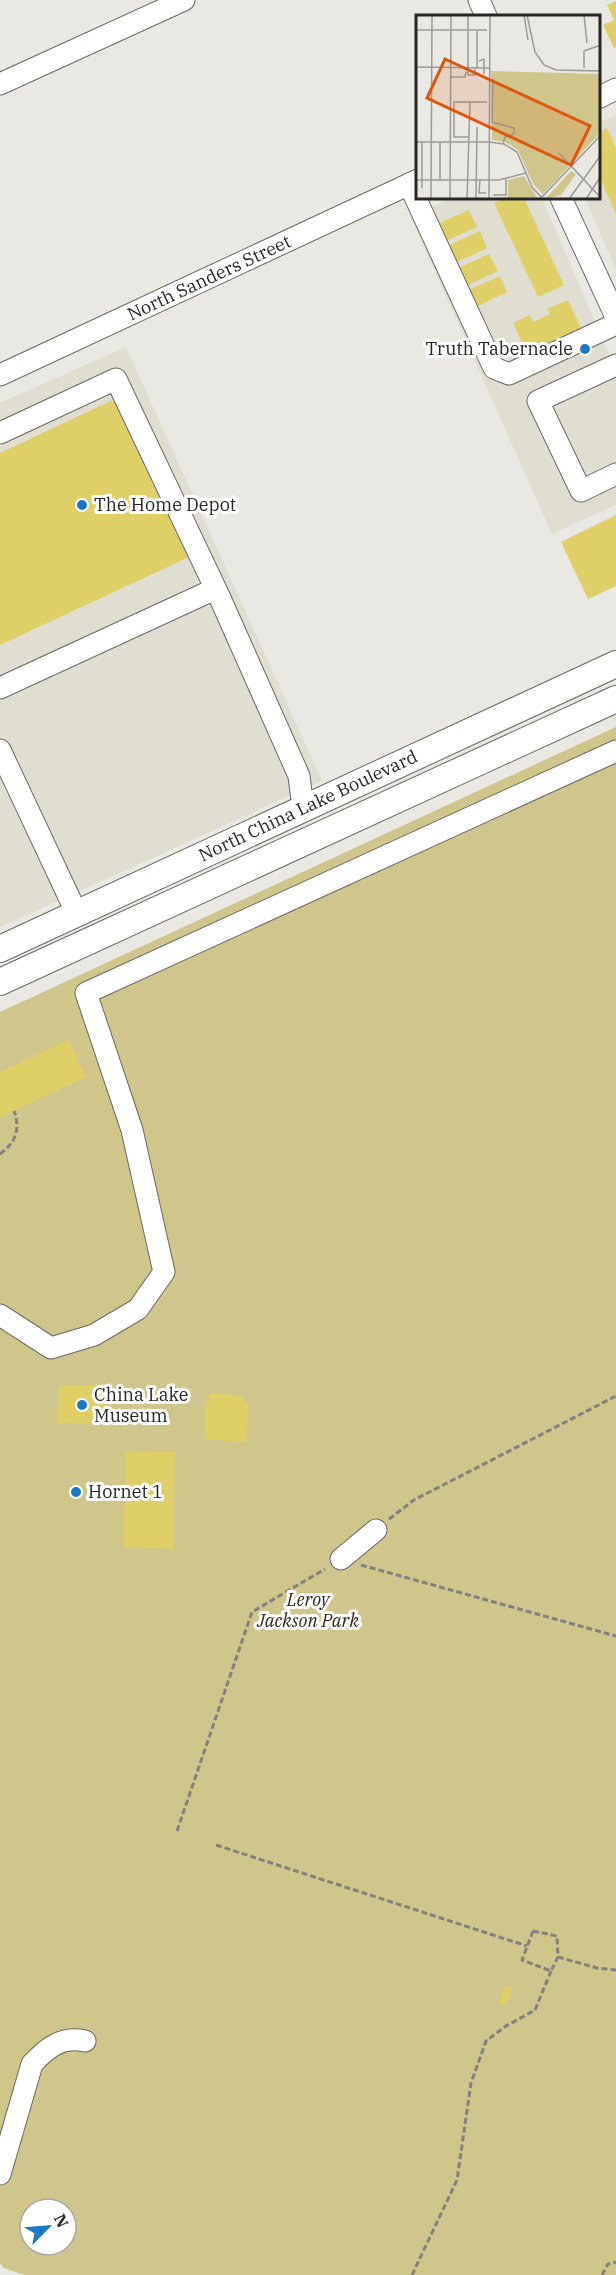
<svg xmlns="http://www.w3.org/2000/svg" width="616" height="2275" font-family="'IBM Plex Serif',serif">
<rect width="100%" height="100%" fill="#e9e8e2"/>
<g fill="#e0ded0">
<path d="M 616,115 L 616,270 L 585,198 L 600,198 L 600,122 Z"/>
<path d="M 450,198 L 542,198 L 616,371 L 616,505 L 552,534 L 411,218 Z"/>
<path d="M 126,347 L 322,781 L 0,927 L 0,403 Z"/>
</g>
<path fill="#d0c68b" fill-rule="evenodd" d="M 616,727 L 616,2275 L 24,2275 L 4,2268 L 0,2263 L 0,1012 ZM 30,2209 L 66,2209 L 66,2245 L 30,2245 Z"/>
<g fill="#e0ce67">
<path d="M 616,1 L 616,47 L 614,48 L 603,25 L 614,20 L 607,5 Z"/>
<path d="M 607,128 L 616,148 L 616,214 L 600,178 L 600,132 Z"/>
<path d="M 505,198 L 524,198 L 564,285 L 538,297 L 494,203 Z"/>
<path d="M 469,210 L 477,227 L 441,243 L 433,226 Z"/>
<path d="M 480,231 L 487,248 L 451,265 L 443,248 Z"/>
<path d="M 489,254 L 498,271 L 462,288 L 454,270 Z"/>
<path d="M 500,276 L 507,292 L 472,309 L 464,292 Z"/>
<path d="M 568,300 L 581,328 L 527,353 L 513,323 L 530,315 L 533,322 L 550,314 L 547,309 Z"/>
<path d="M 115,399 L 189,557 L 0,645 L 0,453 Z"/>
<path d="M 616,515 L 616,586 L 588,599 L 561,542 Z"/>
<path d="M 69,1040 L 86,1077 L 0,1117 L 0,1072 Z"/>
<path d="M 59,1385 L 107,1386 L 106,1424 L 58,1423 Z"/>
<path d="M 210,1393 L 244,1396 L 244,1402 L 249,1403 L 246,1442 L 205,1439 L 205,1401 L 210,1401 Z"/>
<path d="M 126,1451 L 175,1452 L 173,1549 L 123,1547 Z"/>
<path d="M 505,1986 L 512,1988 L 506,2005 L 499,2002 Z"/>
</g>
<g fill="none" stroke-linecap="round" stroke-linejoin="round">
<g stroke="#696863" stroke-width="23">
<g id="minor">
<path d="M 479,0 L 486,16"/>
<path d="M 0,84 L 184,0"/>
<path d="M 600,97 L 616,89"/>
<path d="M 409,184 L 494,368 L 509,374 L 616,324"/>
<path d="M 561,198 L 616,317"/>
<path d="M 616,365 L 538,401 L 581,491 L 616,474"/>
<path d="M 0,375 L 418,180"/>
<path d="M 0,433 L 116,379 L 220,598 L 299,776 L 303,808"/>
<path d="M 0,688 L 215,589"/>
<path d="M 0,750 L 76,912"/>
<path d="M 0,1315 L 51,1348 L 94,1335 L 138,1309 L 164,1272 L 132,1130 L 86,993 L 616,751"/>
<path d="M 341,1559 L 376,1530"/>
<path d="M 0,2174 L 32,2064 C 48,2047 62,2036 85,2041"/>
</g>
</g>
<g stroke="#696863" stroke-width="28">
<g id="major">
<path d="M 0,949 L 616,664"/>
<path d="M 0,982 L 616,699"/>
</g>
</g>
<g stroke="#82817d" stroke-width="3" stroke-dasharray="6 3" stroke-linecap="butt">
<path d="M 0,1154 C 15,1143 21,1130 14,1111"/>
<path d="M 389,1519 L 414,1500 L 616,1396"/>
<path d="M 361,1565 L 616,1636"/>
<path d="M 177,1831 L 252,1612 L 325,1569"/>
<path d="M 216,1845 L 527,1946"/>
<path d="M 533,1931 L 557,1936 L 558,1957 L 551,1971 L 522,1960 Z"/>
<path d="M 558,1957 L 597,1968 L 616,1970"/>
<path d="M 412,2275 L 457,2180 L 471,2083 L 486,2041 L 506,2026 L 535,2010 L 551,1971"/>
<path d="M 602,2275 L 608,2264 L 616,2262"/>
</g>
<use href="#minor" stroke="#fff" stroke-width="21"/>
<use href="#major" stroke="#fff" stroke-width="26"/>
</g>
<g fill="#1c78c5" stroke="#fff" stroke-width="2">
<circle cx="585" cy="349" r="6"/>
<circle cx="82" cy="505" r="6"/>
<circle cx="82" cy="1405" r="6"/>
<circle cx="76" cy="1492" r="6"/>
</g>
<g text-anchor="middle" stroke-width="6" stroke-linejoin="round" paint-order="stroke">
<g font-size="18" fill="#272624" stroke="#fff">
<text transform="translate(209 278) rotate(-25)" y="6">North Sanders Street</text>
<text transform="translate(308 806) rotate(-25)" y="6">North China Lake Boulevard</text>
</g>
<g font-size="18" fill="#272624" stroke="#fff" text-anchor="start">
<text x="573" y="355" text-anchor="end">Truth Tabernacle</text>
<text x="94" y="511">The Home Depot</text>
<text x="94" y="1401">China Lake<tspan x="94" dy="21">Museum</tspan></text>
<text x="88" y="1498">Hornet 1</text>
</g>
<g font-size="18" font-style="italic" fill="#2d2917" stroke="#fff">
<text x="308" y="1606">Leroy<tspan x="308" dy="21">Jackson Park</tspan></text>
</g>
</g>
<g transform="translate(416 15)">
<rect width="184" height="184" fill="#e9e8e2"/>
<path d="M 75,56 L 184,59 L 184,118 L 127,179 L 117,169 L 102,135 L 89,127 L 76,125 ZM 155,156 L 160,159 L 145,180 L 129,184 ZM 108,161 L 122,184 L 74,184 L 92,182 L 92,165 Z" fill="#d0c68b"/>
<path fill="none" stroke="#9b9a96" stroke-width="1.5" d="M 52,0 L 52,60 L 59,60 L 59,53M 108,0 L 112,25M 111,0 L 119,37 L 128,50 L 140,55 L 185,56M 168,0 L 171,28M 0,15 L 71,15M 63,46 L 68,44 L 68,59M 0,52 L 73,53M 61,53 L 61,15M 168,53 L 168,36 L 185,30M 35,62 L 49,62 L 50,57M 73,64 L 77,65 L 76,107 L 98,113 L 98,119 L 89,122 L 87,129M 53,122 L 38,122 L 38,87 L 71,87M 0,127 L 73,127M 6,127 L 6,173M 24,127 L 24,165M 73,127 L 88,129 L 101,137 L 116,172 L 126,183M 143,138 L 185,183M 0,165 L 83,165 L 110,158M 64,165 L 63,178 L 70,178M 77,180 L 90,180 L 90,164M 15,184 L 16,0M 34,184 L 35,0M 51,184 L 54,87M 60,184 L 61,112M 73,184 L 74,0M 124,184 L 185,120M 153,184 L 185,140M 170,184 L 185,161"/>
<path fill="#de560d" fill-opacity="0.15" stroke="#de560d" stroke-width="3" d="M 29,44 L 174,111 L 155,150 L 11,83 Z"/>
<rect width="184" height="184" fill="none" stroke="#272624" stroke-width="3"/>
</g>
<g transform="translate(48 2227) rotate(65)"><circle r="28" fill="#ffffff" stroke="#a9a8a7" stroke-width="1.5"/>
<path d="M0-4.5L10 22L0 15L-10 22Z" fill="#1c78c5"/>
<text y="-9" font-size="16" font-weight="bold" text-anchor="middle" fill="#272624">N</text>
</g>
</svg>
